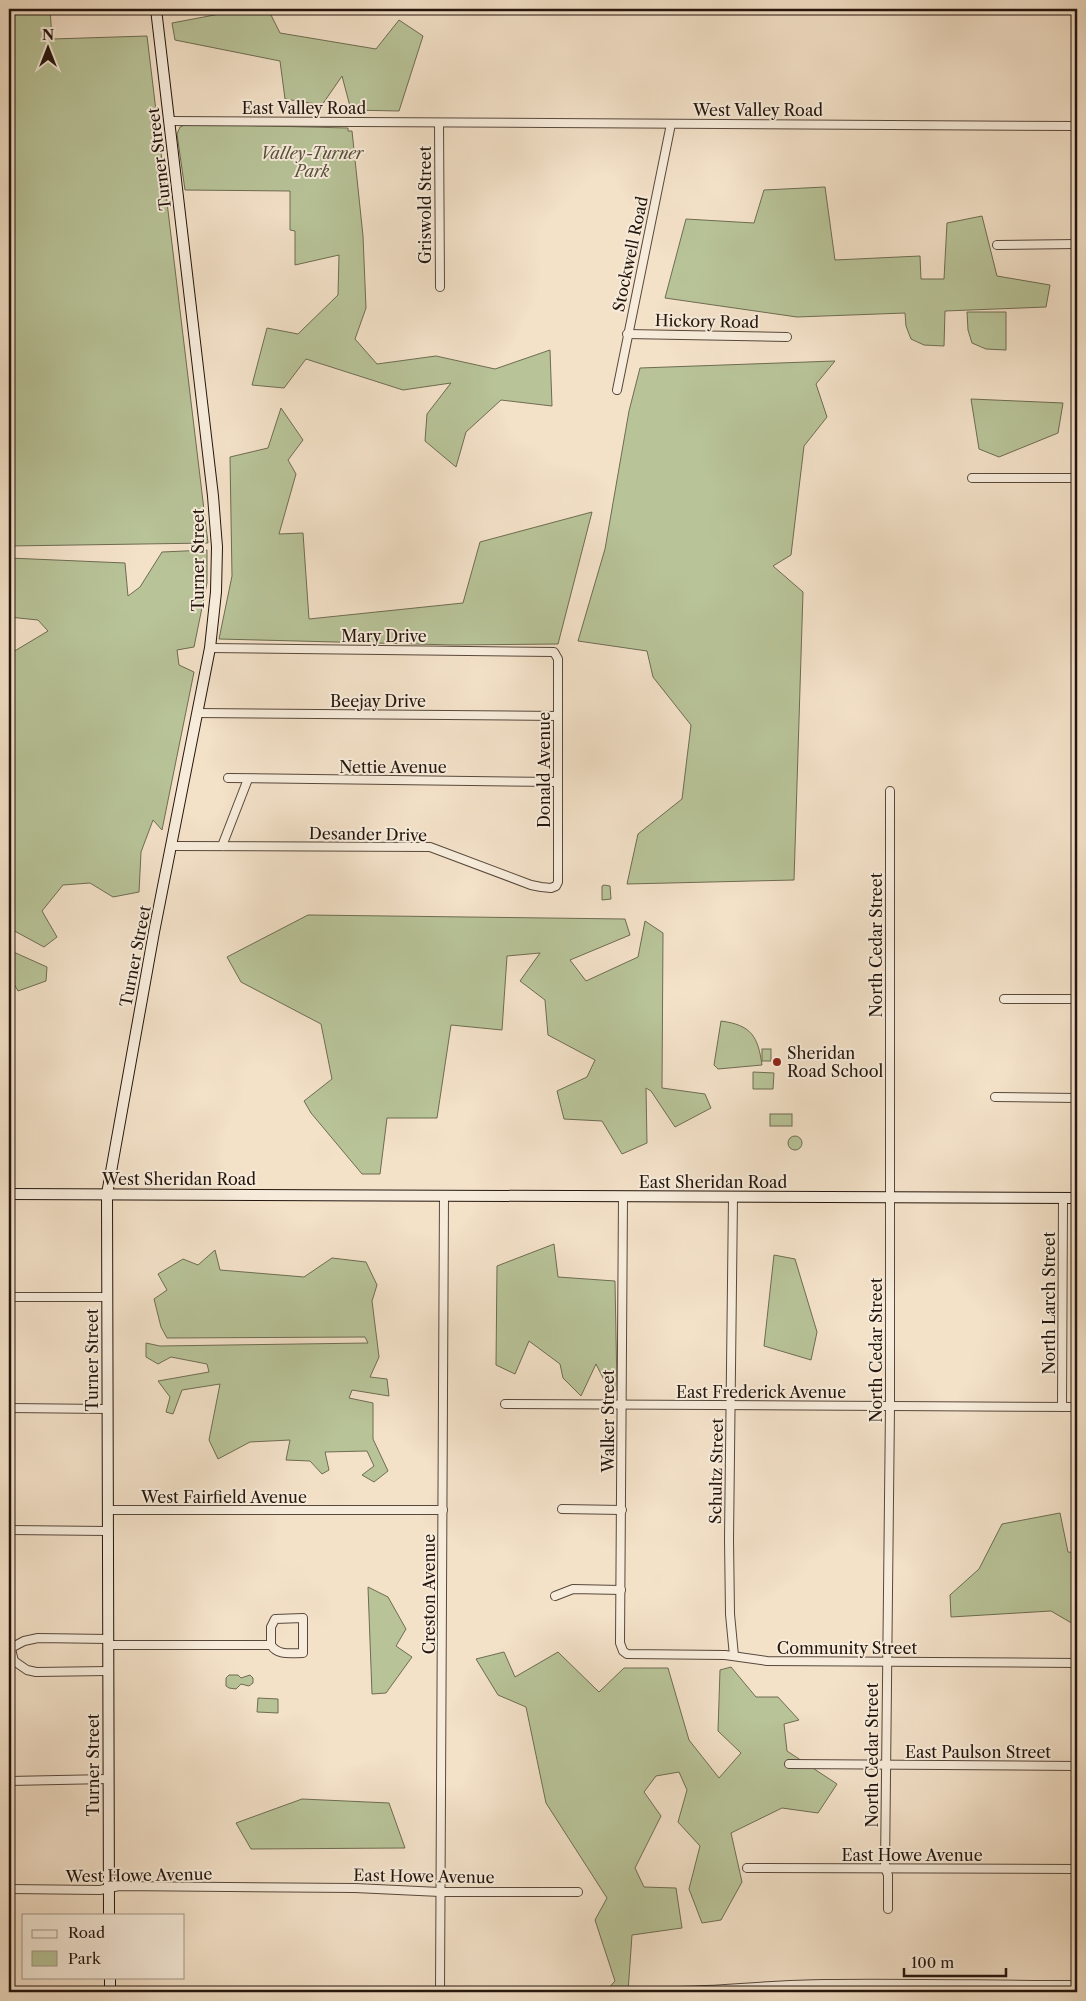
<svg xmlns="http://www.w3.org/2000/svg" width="1086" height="2001" font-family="'Libre Caslon Text',serif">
<rect width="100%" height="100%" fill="#f3e1c8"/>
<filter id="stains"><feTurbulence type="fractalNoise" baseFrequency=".004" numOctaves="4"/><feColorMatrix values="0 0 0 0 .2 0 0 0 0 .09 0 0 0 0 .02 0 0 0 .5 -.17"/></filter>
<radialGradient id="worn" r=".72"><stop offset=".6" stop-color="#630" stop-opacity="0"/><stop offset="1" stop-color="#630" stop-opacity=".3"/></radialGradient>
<g fill="#b8c398" stroke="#6e6c52">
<path d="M 9,9 L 50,9 L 52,39 L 147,36 L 208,543 L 9,546 Z"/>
<path d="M 246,9 L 268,9 L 280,33 L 376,49 L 399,20 L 423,36 L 399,111 L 351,110 L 342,76 L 322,105 L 285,99 L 280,61 L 175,40 L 172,23 Z"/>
<path d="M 187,124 L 348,128 L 348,131 L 352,131 L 363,236 L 366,308 L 355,339 L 377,364 L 436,356 L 495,369 L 550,350 L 552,406 L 501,400 L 466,432 L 456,467 L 425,441 L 427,414 L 451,383 L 403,390 L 306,359 L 284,388 L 252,385 L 267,328 L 298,334 L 338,295 L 339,255 L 295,265 L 295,231 L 290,230 L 290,191 L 185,190 L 177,134 L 180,127 Z"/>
<path d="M 825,187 L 835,260 L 920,256 L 921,279 L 944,279 L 947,223 L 982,216 L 997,276 L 1050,285 L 1046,307 L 945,311 L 944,346 L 924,345 L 911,339 L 906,326 L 905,313 L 797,317 L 665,298 L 686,219 L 754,223 L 764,190 Z"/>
<path d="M 967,312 L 1006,312 L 1006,350 L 986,349 L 972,343 L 968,330 Z"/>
<path d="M 835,361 L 816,384 L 827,417 L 804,446 L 791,555 L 773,566 L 803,592 L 794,880 L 627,884 L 638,834 L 682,799 L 691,725 L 653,677 L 647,651 L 578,641 L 605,549 L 629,411 L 640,368 Z"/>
<path d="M 971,399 L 1063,403 L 1058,433 L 999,457 L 979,449 Z"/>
<path d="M 281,408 L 303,440 L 288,460 L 296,474 L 279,534 L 303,533 L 309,619 L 463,603 L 480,542 L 592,512 L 558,644 L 454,645 L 219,639 L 232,576 L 230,457 L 268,448 Z"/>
<path d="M 207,550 L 207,583 L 194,647 L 177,650 L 179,665 L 194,672 L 162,830 L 153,820 L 141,852 L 139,892 L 113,897 L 90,883 L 63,885 L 42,911 L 57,937 L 44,947 L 9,928 L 9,651 L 13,652 L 48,631 L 38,620 L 9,617 L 9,558 L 125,563 L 128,596 L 140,587 L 162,552 Z"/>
<path d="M 604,885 L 610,886 L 611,899 L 602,900 L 602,886 Z"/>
<path d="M 308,915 L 625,919 L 630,935 L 570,960 L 586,981 L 638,957 L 645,921 L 663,933 L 662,1088 L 705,1094 L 711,1108 L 675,1127 L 651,1091 L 646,1088 L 647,1143 L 622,1154 L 602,1121 L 564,1119 L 557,1091 L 587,1077 L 595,1060 L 548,1035 L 545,1000 L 520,981 L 540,953 L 507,956 L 502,1030 L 451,1025 L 437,1118 L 387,1118 L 380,1174 L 362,1174 L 311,1113 L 304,1101 L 332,1079 L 321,1024 L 241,982 L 227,957 Z"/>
<path d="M 9,950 L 47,967 L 46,981 L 18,991 L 9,975 Z"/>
<path d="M 721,1021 C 751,1025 758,1036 762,1065 L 718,1069 L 714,1065 Z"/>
<rect x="762" y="1049" width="9" height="12"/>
<path d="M 753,1072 L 774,1073 L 773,1089 L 753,1089 Z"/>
<rect x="770" y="1114" width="22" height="12"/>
<circle cx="795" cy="1143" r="7"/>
<path d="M 554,1244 L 558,1277 L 615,1281 L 617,1390 L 610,1392 L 596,1364 L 581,1396 L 563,1378 L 560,1364 L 529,1341 L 515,1374 L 496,1365 L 497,1266 Z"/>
<path d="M 215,1250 L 220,1270 L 304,1277 L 332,1258 L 366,1262 L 377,1285 L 372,1301 L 379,1357 L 370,1377 L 387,1379 L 389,1396 L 352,1390 L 349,1398 L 373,1403 L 373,1439 L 388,1471 L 374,1482 L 362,1475 L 374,1466 L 367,1451 L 325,1452 L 329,1470 L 322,1474 L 310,1461 L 286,1460 L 290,1440 L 250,1442 L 218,1459 L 209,1440 L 220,1384 L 182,1390 L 173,1414 L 166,1412 L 170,1397 L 158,1381 L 209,1372 L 207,1364 L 171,1357 L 158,1364 L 146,1357 L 146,1343 L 160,1346 L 368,1343 L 365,1337 L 167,1338 L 161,1327 L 154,1299 L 167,1290 L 158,1274 L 183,1259 L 198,1265 Z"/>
<path d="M 774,1255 L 795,1259 L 817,1332 L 811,1360 L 764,1346 Z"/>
<path d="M 1060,1513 L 1068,1552 L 1077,1553 L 1077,1624 L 1075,1625 L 1051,1611 L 951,1617 L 950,1595 L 979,1569 L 1002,1524 Z"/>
<path d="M 368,1587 L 388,1597 L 406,1629 L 396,1646 L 412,1657 L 386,1693 L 372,1694 Z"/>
<path d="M 504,1652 L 515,1677 L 558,1652 L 599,1692 L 624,1668 L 668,1668 L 689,1740 L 719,1778 L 741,1753 L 718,1731 L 720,1670 L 731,1667 L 756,1697 L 778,1697 L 799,1720 L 784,1724 L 787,1751 L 837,1784 L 818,1813 L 782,1808 L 731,1833 L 742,1882 L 721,1920 L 702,1923 L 689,1889 L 700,1846 L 678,1822 L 687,1790 L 679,1772 L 656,1776 L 644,1792 L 661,1816 L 635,1868 L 644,1887 L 676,1888 L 682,1928 L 632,1935 L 628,1992 L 605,1992 L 615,1981 L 595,1920 L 607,1898 L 546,1803 L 526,1707 L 498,1695 L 476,1659 Z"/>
<path d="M 229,1675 L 238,1675 L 241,1678 L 250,1675 L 253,1678 L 253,1683 L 249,1686 L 241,1684 L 236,1689 L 229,1688 L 226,1686 L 226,1678 Z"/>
<path d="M 258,1698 L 278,1699 L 278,1713 L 257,1712 Z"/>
<path d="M 302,1799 L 389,1803 L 405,1848 L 251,1849 L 236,1823 Z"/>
</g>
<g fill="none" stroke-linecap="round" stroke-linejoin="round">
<g stroke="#58483c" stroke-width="10">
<g id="street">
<path d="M 170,121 L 1077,126"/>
<path d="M 439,123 L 440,287"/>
<path d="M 997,245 L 1077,244"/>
<path d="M 627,334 L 787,337"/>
<path d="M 617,390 L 671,124"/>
<path d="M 972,478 L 1077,478"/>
<path d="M 197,713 L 558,716"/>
<path d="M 228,778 L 558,782"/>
<path d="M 172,846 L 430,847 L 531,885 L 541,887 L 551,888 L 556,886 L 558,882 L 558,659 L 554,652 L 210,648"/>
<path d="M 222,846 L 248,779"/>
<path d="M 1004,999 L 1077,999"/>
<path d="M 995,1097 L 1077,1098"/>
<path d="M 623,1196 L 620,1643 L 623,1651 L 627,1654 L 725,1655 L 767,1661 L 1077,1663"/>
<path d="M 733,1197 L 729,1539 L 730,1614 L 734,1656"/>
<path d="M 9,1297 L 107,1297"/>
<path d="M 505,1404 L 1077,1407"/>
<path d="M 1062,1407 L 1063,1199"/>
<path d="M 9,1408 L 107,1409"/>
<path d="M 562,1509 L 622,1510"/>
<path d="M 108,1510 L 443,1510"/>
<path d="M 9,1530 L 108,1531"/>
<path d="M 555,1596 L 573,1589 L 621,1590"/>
<path d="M 108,1645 L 271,1645 C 278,1656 291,1653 303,1653 L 303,1618 L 275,1619 L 271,1627 L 271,1645"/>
<path d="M 9,1649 L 24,1641 L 38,1638 L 108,1639"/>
<path d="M 11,1649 L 14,1661 L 27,1670 L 36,1672 L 108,1671"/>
<path d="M 789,1764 L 1077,1766"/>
<path d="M 9,1781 L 108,1779"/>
<path d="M 747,1868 L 1077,1869"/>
<path d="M 9,1889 L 100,1890 L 119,1886 L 355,1888 L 440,1892 L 578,1892"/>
<path d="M 888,1909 L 888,1875 L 885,1868 L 890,1407 L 890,791"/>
<path d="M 673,1991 C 724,1991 774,1984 825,1984 C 909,1983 993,1985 1077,1985"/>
<path d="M 440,1992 L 444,1195"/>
</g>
</g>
<g stroke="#24150d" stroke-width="12">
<g id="secondary">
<path d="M 9,1194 L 1077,1198"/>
<path d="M 109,1915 L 107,1194 L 154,932 L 210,648 L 216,592 L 217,547 L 213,496 L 156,9"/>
<path d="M 110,1977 L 110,1992"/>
</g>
</g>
<use href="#street" stroke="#f7ecdb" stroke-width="8"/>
<use href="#secondary" stroke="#f7ecdb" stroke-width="10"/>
</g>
<circle fill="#8f2418" stroke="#f7ecdb" stroke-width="2" cx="777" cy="1062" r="5"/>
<g text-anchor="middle" stroke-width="4" stroke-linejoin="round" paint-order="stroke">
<g font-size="16" fill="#24150d" stroke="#f7ecdb">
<text x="304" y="114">East Valley Road</text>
<text x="758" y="116">West Valley Road</text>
<text transform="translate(159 159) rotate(-97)" y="6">Turner Street</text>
<text transform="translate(425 205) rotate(-90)" y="6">Griswold Street</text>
<text transform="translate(630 254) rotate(-78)" y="6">Stockwell Road</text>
<text transform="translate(707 321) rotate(1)" y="6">Hickory Road</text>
<text transform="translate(198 560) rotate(-90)" y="6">Turner Street</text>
<text x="384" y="642">Mary Drive</text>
<text x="378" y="707">Beejay Drive</text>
<text x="393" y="773">Nettie Avenue</text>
<text transform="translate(544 770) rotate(-90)" y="6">Donald Avenue</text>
<text transform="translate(368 834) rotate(1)" y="6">Desander Drive</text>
<text transform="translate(876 945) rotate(-90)" y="6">North Cedar Street</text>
<text transform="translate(135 956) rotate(-79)" y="6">Turner Street</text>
<text x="179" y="1185">West Sheridan Road</text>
<text x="713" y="1188">East Sheridan Road</text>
<text transform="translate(1049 1303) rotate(-90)" y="6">North Larch Street</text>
<text transform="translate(876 1350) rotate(-90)" y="6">North Cedar Street</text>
<text transform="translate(92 1360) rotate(-90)" y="6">Turner Street</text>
<text x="761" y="1398">East Frederick Avenue</text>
<text transform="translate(608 1421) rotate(-90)" y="6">Walker Street</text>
<text transform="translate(716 1471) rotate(-89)" y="6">Schultz Street</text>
<text x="224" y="1503">West Fairfield Avenue</text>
<text transform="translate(429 1594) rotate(-90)" y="6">Creston Avenue</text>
<text x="847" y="1654">Community Street</text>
<text x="978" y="1758">East Paulson Street</text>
<text transform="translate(872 1755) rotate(-90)" y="6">North Cedar Street</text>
<text transform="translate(93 1765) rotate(-90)" y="6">Turner Street</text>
<text x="912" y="1861">East Howe Avenue</text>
<text transform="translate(139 1875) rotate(-1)" y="6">West Howe Avenue</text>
<text transform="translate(424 1876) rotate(1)" y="6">East Howe Avenue</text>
</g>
<g font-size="16" font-style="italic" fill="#58523e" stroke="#f7ecdb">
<text x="312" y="159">Valley-Turner<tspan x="312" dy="18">Park</tspan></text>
</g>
<g font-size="16" fill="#24150d" stroke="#f7ecdb" text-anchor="start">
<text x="787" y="1059">Sheridan<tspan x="787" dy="18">Road School</tspan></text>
</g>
</g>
<rect width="1086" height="2001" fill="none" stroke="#f3e1c8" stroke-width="30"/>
<rect x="10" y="10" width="1066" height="1981" fill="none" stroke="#24150d" stroke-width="2.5"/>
<rect x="15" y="15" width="1056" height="1971" fill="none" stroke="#24150d"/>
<rect x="22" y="1914" width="162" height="65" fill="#f7ecdb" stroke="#a39689"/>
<rect x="32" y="1930" width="25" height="8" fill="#f7ecdb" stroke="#a39689"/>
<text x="68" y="1938" font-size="15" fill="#24150d">Road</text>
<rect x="32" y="1951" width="25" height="15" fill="#b8c398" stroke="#a39689"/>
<text x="68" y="1964" font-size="15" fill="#24150d">Park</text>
<g transform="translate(48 48)" stroke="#f7ecdb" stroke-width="4" paint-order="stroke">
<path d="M0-4L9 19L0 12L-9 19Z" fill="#24150d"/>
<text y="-8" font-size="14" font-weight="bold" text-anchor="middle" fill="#24150d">N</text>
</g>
<path d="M904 1968v8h102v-8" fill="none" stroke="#24150d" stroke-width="2.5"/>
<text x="911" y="1968" font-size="15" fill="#24150d" stroke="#f7ecdb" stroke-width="4" paint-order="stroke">100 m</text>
<rect width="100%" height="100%" filter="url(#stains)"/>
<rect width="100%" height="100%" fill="url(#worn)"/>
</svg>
